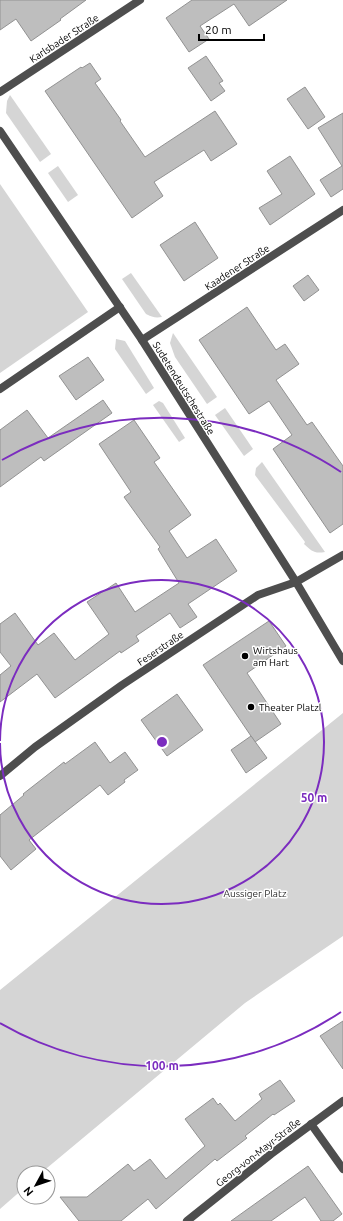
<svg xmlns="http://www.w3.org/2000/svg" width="343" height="1221" font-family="Ubuntu,sans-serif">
<rect width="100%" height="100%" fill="#fff"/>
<g fill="#d5d5d5">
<path d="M 10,95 L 51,154 L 40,162 L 6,113 L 7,101 Z"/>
<path d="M 58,166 L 78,195 L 68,202 L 48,173 Z"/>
<path d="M 0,184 L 88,312 L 0,373 Z"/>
<path d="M 131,273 L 162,317 C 155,318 152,317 146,314 L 122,279 Z"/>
<path d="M 173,333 L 217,397 L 207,404 L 175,357 L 170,343 Z"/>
<path d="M 116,339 L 125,341 L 154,388 L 146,394 L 115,349 Z"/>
<path d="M 159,401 L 163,403 L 185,438 L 179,442 L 153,405 Z"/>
<path d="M 225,408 L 253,449 L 244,456 L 215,415 Z"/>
<path d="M 262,462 L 325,552 C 314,554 312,551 304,544 L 305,542 L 255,475 L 256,468 Z"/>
<path d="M 343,713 L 343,936 L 245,1003 L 41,1173 L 24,1173 L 24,1188 L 0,1209 L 0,990 Z"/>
</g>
<g fill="#bebebe" stroke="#929292">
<path d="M 0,0 L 86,0 L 60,19 L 61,20 L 31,41 L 16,19 L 0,30 Z"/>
<path d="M 192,0 L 287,0 L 249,26 L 234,4 L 200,26 L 209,39 L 189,52 L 166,18 Z"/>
<path d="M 206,56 L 223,81 L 219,83 L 225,91 L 211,101 L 188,68 Z"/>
<path d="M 90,63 L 101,79 L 95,83 L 121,120 L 120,121 L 145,157 L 215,111 L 237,144 L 211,161 L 204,150 L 154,182 L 163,196 L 132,218 L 45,91 L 81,67 L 82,68 Z"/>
<path d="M 305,87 L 325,117 L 308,129 L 287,99 Z"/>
<path d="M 343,113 L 343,189 L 331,197 L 320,180 L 342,166 L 318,128 Z"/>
<path d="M 290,156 L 315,194 L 270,225 L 259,208 L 282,194 L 267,171 Z"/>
<path d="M 195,222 L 218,258 L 184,281 L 160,245 Z"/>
<path d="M 308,275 L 319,290 L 304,301 L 293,286 Z"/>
<path d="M 247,307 L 276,350 L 285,344 L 299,364 L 276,380 L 307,425 L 312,422 L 343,466 L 343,524 L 330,533 L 273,449 L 292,435 L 269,401 L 249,414 L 199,340 Z"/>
<path d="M 88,357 L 104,380 L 76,400 L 59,376 Z"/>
<path d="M 103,400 L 112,413 L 44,461 L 41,457 L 0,487 L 0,430 L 27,410 L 48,438 Z"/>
<path d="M 134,420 L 160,458 L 154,462 L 191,515 L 169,531 L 187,558 L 216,539 L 237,571 L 188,604 L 197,617 L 180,628 L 170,613 L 136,636 L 139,641 L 121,653 L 120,651 L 55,698 L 37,674 L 0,702 L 0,675 L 11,666 L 0,652 L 0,624 L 15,613 L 38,645 L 54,633 L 75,660 L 109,634 L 87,602 L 116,583 L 135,612 L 179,583 L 158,549 L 160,547 L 124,497 L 131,492 L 99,444 Z"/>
<path d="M 269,621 L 286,646 L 247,673 L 281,724 L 255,742 L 203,665 Z"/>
<path d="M 177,694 L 203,730 L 167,756 L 141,720 Z"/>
<path d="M 251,736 L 267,758 L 246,773 L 231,750 Z"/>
<path d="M 95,742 L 110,763 L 125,752 L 138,770 L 124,780 L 125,782 L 108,795 L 100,785 L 29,840 L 36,849 L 11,870 L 0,856 L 0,815 L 24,795 L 23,794 L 64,762 L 65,764 Z"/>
<path d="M 343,1021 L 343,1069 L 320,1036 Z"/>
<path d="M 280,1080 L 295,1101 L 274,1115 L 273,1114 L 245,1136 L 247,1138 L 217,1161 L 215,1159 L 156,1209 L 148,1199 L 121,1221 L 79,1221 L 60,1197 L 87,1197 L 128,1164 L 134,1171 L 150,1159 L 166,1179 L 205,1146 L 185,1119 L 213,1098 L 218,1105 L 220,1103 L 235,1121 L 262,1099 L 259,1094 Z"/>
<path d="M 308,1166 L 342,1214 L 333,1221 L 321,1221 L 305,1197 L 271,1221 L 231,1221 Z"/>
</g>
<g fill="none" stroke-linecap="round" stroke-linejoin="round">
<g stroke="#4e4e4e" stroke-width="8">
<path d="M 0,92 L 140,0"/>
<path d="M 0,131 L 142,340 L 296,582 L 343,661"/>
<path d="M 142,340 L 343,210"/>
<path d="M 0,389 L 120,307"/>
<path d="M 0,776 L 35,747 L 122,685 L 258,595 L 296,582 L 343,555"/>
<path d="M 311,1124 L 343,1169"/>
<path d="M 187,1221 L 271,1154 L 343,1101"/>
</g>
</g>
<g fill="none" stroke="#7b2cbf" stroke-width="2">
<path d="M0 741A162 162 0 1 1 0 743"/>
<path d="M341 1012A324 324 0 0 1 0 1023M2 460A324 324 0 0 1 341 472"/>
</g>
<g fill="#000" stroke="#fff" stroke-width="1.5">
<circle cx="245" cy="656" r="4"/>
<circle cx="251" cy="707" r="4"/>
</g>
<g text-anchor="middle" stroke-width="3" stroke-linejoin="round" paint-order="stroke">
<g font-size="10" fill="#000" stroke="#fff">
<text transform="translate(64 38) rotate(-33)" y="4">Karlsbader Straße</text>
<text transform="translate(237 267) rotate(-33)" y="4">Kaadener Straße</text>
<text transform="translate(184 388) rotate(58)" y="4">Sudetendeutschestraße</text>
<text transform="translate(160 648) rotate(-34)" y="4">Feserstraße</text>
<text transform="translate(258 1152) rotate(-38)" y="4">Georg-von-Mayr-Straße</text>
</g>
<g font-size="10" fill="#000" stroke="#fff" text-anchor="start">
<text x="253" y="654">Wirtshaus<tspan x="253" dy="12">am Hart</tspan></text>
<text x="259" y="711">Theater Platzl</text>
</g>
<g font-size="10" fill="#2c2c2c" stroke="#fff">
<text x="255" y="897">Aussiger Platz</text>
</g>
</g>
<circle cx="162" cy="742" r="6" fill="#7b2cbf" stroke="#fff" stroke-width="2"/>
<g font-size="12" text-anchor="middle" font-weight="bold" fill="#7b2cbf" stroke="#fff" stroke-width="3" stroke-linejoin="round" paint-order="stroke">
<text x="314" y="802">50 m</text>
<text x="162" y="1070">100 m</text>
</g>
<g transform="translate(36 1185) rotate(230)"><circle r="19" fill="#ffffff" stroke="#999999"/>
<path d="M0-3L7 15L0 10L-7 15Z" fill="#000000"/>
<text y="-6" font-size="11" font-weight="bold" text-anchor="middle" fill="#000000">N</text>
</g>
<path d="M199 34v6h65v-6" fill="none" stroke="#000000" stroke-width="2"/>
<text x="205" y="34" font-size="12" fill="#000000" stroke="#ffffff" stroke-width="3" paint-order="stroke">20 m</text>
</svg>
